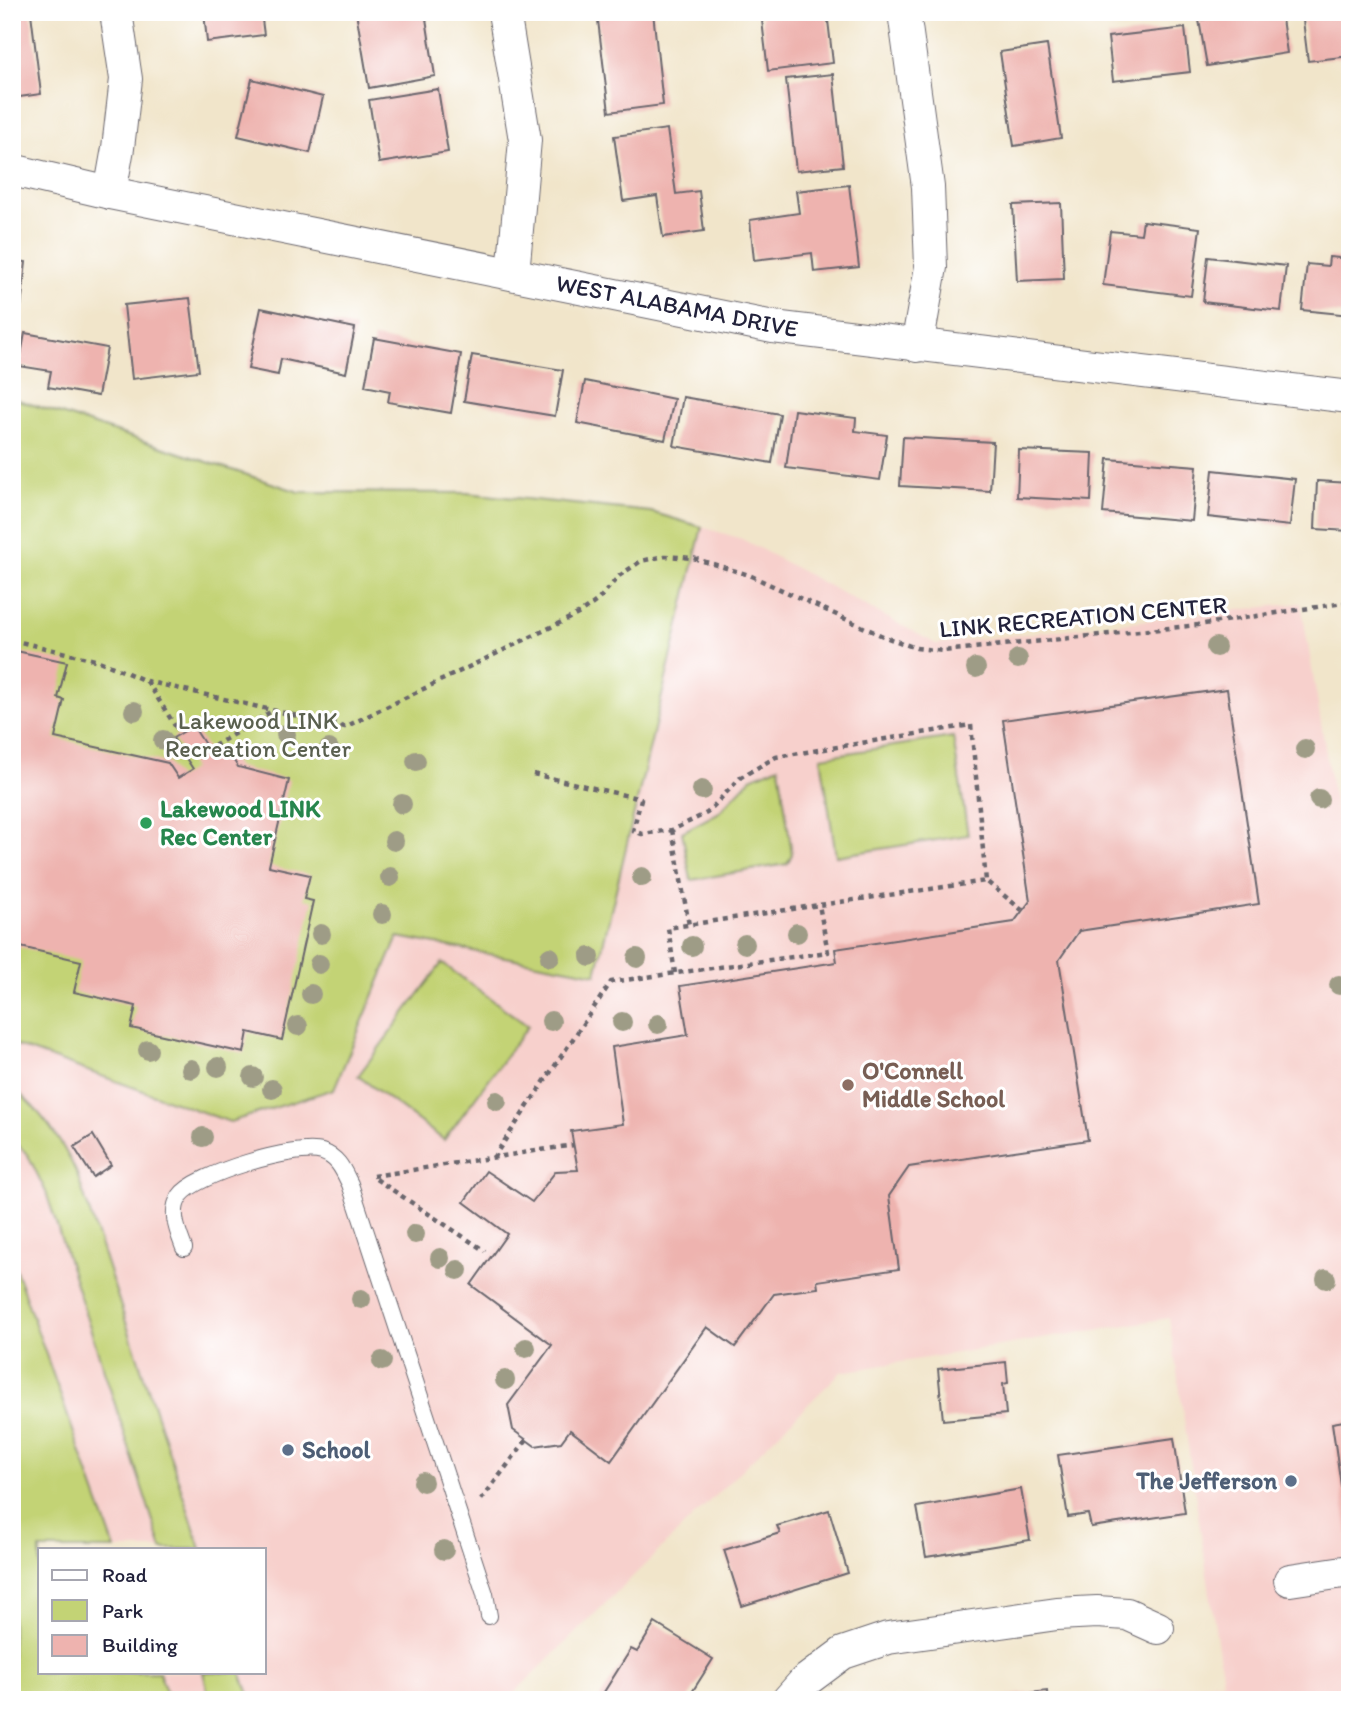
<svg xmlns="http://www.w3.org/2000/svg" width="1362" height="1712" font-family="Itim,sans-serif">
<rect width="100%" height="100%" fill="#fff"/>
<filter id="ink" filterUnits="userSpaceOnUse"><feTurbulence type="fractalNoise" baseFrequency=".0143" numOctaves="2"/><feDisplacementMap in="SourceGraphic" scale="14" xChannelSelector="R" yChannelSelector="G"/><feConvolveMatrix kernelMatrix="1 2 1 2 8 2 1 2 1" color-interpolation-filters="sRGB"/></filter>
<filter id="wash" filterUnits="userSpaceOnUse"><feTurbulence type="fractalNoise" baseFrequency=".00686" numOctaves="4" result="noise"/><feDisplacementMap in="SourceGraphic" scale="28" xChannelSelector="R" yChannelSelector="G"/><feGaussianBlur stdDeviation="1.57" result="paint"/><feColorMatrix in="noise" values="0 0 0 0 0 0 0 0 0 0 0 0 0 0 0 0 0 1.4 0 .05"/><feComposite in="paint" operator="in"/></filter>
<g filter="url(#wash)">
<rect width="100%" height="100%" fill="#f1e5ca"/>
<path fill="#f7d0cc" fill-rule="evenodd" d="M 702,527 L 742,539 L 936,644 L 1301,603 L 1350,897 L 1350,1700 L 1096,1700 L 1223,1681 L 1169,1318 L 841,1372 L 507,1700 L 12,1700 L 12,1044 L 230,1122 L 334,1089 L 397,937 L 596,974 ZM 40,1549 L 264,1549 L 264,1672 L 40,1672 Z"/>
<g fill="#c3d375" stroke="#727a58" stroke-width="2">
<path d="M 12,398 L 299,492 L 467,493 L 651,512 L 702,527 L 596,974 L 398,937 L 334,1089 L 230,1122 L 12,1044 Z"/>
<path d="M 953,737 L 968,835 L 836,856 L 821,757 Z"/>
<path d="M 779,766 L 792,854 L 787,864 L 691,880 L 682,832 L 718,813 L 751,778 Z"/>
<path d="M 442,963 L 528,1026 L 444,1140 L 358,1076 Z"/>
<path d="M 12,1087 C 41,1111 62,1140 77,1174 L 201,1549 L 162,1549 L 46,1192 L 28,1155 L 12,1139 Z"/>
<path d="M 12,1259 L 115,1549 L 40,1549 L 40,1672 L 159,1672 L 169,1700 L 12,1700 Z"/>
<path d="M 203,1672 L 241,1672 L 251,1700 L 210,1700 Z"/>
</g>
<g id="blocks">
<g fill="#eeb3af">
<path d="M 204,12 L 261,12 L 264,35 L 207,42 Z"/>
<path d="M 356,12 L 425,12 L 435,76 L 369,88 Z"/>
<path d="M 597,12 L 653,12 L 663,105 L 609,112 Z"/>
<path d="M 761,12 L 827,12 L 833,63 L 768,71 Z"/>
<path d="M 1252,12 L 1281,12 L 1287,53 L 1207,66 L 1199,20 Z"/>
<path d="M 1302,12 L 1350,12 L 1350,56 L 1308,61 Z"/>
<path d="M 31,13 L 41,94 L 12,98 L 12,15 Z"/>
<path d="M 1185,28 L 1190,72 L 1113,81 L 1108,37 Z"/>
<path d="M 1047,45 L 1061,138 L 1014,146 L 1000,52 Z"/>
<path d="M 833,74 L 843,166 L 796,171 L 786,79 Z"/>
<path d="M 252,79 L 323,97 L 310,153 L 238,136 Z"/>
<path d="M 438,89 L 448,152 L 379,163 L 369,100 Z"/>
<path d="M 667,129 L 676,194 L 699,191 L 704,231 L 663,237 L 657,196 L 623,201 L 614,136 Z"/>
<path d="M 849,185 L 859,267 L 814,272 L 812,253 L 754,260 L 750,220 L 799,213 L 796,191 Z"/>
<path d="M 1061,203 L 1064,279 L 1017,281 L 1013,205 Z"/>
<path d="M 1143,221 L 1200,228 L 1191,296 L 1103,285 L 1110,231 L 1141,234 Z"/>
<path d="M 1208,257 L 1286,266 L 1281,311 L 1203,302 Z"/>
<path d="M 1329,257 L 1350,259 L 1350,315 L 1302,310 L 1307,264 L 1328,266 Z"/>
<path d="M 12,260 L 26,262 L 21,307 L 12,306 Z"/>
<path d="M 190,298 L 199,371 L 132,379 L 124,305 Z"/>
<path d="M 261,308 L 355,328 L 346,373 L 281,359 L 278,375 L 248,369 Z"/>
<path d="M 25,333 L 107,348 L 98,396 L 48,387 L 51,371 L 19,366 Z"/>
<path d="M 374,338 L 461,354 L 451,413 L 388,402 L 390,391 L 365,386 Z"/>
<path d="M 472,355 L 563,370 L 555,416 L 464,401 Z"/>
<path d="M 585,381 L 674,399 L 665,440 L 577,423 Z"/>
<path d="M 683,397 L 780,414 L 772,463 L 674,446 Z"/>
<path d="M 794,410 L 856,418 L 855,431 L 887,435 L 880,480 L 786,468 Z"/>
<path d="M 903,437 L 993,442 L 990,491 L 900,486 Z"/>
<path d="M 1019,450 L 1093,453 L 1091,501 L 1017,497 Z"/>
<path d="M 1108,459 L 1197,466 L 1192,521 L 1103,513 Z"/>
<path d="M 1213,470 L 1295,479 L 1290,526 L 1208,517 Z"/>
<path d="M 1317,481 L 1350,483 L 1350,531 L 1315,529 Z"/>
<path d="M 12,650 L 67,662 L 58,698 L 64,700 L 55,738 L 168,763 L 178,778 L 193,769 L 173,738 L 193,726 L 213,757 L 226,749 L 238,767 L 289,780 L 269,866 L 310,875 L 304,899 L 313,901 L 282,1040 L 248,1032 L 244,1053 L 131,1028 L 136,1006 L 74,992 L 81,961 L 12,945 Z"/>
<path d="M 1227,689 L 1259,904 L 1079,931 L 1059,960 L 1088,1140 L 909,1167 L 889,1196 L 899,1269 L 817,1281 L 818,1288 L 774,1294 L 735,1347 L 707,1327 L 611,1461 L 570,1430 L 561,1442 L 535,1446 L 513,1430 L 508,1405 L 552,1345 L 471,1285 L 507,1234 L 464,1202 L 486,1171 L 532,1202 L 556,1171 L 578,1170 L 571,1131 L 623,1124 L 612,1047 L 688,1035 L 680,986 L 837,962 L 835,949 L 1014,922 L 1030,901 L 1003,720 Z"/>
<path d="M 93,1135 L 111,1165 L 93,1177 L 74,1147 Z"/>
<path d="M 1006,1362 L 1008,1383 L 1003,1384 L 1006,1414 L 943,1420 L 938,1369 Z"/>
<path d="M 1350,1420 L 1350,1534 L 1348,1534 L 1332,1423 Z"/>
<path d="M 1174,1438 L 1185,1513 L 1091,1527 L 1088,1514 L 1068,1517 L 1058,1455 Z"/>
<path d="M 1021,1489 L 1030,1540 L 926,1557 L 917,1507 Z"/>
<path d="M 829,1510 L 848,1573 L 742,1606 L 724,1550 L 780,1533 L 777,1526 Z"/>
<path d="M 655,1623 L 713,1659 L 687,1700 L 599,1700 L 631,1649 L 637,1652 Z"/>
<path d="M 1047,1691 L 1048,1700 L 988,1700 L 988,1698 Z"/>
</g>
</g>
</g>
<g filter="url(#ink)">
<use href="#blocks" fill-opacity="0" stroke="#6a666d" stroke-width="2"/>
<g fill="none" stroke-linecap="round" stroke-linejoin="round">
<g stroke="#6a666d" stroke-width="18">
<path id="lane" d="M 184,1248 C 178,1232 169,1212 180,1196 C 195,1174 297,1144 322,1152 C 338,1157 343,1170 350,1184 L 485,1594 L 489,1616"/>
</g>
<g stroke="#6a666d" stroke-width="34">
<g id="street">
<path d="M 504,12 L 525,140 L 513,274"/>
<path d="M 904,12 L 928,187 L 931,267 L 917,346"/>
<path d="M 12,170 L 110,193 L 773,327 L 1350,397"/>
<path d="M 110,193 L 118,148 L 126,79 L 116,12"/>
<path d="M 1290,1580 L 1350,1571"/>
<path d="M 788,1700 L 804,1682 L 843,1653 L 888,1638 L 1057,1614 L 1097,1612 L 1127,1614 L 1158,1628"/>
</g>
</g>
<g stroke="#6a666d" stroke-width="4.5" stroke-dasharray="5 5" stroke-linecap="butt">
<path d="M 12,640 L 99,661 L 146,681 L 345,727 L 580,613 L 598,600 L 619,576 L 641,561 L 665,556 L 693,558 L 749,575 L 885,637 L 916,648 L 944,651 L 1198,625 L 1350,602"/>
<path d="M 147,681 L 177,729"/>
<path d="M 214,746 L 272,711"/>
<path d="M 533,774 L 641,799 L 633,831 L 642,834 L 672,830 L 707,813 L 741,777 L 776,757 L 971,725 L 986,881"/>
<path d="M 672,830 L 689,925"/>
<path d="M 675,973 L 668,928 L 819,905"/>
<path d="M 493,1158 L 611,982 L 828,952 L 819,905 L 986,881 L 1022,910"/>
<path d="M 373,1176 L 574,1145"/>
<path d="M 376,1179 L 485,1251"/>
<path d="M 481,1500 L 527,1439"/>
</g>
<use href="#lane" stroke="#fff" stroke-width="16"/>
<use href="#street" stroke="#fff" stroke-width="32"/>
</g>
<g fill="#9e9c86">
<circle cx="1216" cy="647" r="10"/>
<circle cx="1018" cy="659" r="10"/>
<circle cx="976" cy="668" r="10"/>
<circle cx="134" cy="711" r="10"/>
<circle cx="286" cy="734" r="10"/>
<circle cx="163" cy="740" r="10"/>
<circle cx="329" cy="749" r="10"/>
<circle cx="1305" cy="749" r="10"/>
<circle cx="416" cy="761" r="10"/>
<circle cx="702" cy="790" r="10"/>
<circle cx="1319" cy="799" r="10"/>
<circle cx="402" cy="804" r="10"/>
<circle cx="394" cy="841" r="10"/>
<circle cx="390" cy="877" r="10"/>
<circle cx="642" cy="877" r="10"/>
<circle cx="382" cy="914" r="10"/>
<circle cx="797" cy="933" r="10"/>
<circle cx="321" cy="934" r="10"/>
<circle cx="745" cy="944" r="10"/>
<circle cx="692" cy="946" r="10"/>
<circle cx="550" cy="957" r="10"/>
<circle cx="590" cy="957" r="10"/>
<circle cx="637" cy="958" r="10"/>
<circle cx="319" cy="964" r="10"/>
<circle cx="1339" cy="985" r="10"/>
<circle cx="311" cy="994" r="10"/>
<circle cx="551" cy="1021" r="10"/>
<circle cx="622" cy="1022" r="10"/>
<circle cx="658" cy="1024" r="10"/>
<circle cx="298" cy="1026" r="10"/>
<circle cx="148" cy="1050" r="10"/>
<circle cx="218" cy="1067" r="10"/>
<circle cx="191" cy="1069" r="10"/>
<circle cx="253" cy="1077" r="10"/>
<circle cx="272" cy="1089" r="10"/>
<circle cx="497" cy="1101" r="10"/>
<circle cx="203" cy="1137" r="10"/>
<circle cx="415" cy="1234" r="10"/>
<circle cx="440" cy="1258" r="10"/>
<circle cx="458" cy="1270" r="10"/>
<circle cx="1326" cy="1279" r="10"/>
<circle cx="361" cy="1299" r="10"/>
<circle cx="526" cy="1348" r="10"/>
<circle cx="382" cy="1361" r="10"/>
<circle cx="505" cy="1380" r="10"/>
<circle cx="423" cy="1482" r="10"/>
<circle cx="444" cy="1550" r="10"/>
</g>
</g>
<circle fill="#2e9e5b" stroke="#fff" stroke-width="2.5" cx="146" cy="823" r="7"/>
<circle fill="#8d6e63" stroke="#fff" stroke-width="2.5" cx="848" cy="1085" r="7"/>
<g fill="#5c6f8a" stroke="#fff" stroke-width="2.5">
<circle cx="288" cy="1450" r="7"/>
<circle cx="1291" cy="1481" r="7"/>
</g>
<g text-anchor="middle" stroke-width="6" stroke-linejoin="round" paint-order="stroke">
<g font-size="24" fill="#22223b" stroke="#fff">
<text transform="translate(677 306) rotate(11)" y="8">WEST ALABAMA DRIVE</text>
<text transform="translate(1083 617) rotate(-5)" y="8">LINK RECREATION CENTER</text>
</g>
<g font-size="24" fill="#5a604f" stroke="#fff">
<text x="258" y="729">Lakewood LINK<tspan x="258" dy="28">Recreation Center</tspan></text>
</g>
<g font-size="24" font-weight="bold" fill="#27864d" stroke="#fff" text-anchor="start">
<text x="160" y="817">Lakewood LINK<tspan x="160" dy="28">Rec Center</tspan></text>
</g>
<g font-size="24" font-weight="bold" fill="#785e54" stroke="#fff" text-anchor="start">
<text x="862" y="1079">O'Connell<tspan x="862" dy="28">Middle School</tspan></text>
</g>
<g font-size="24" font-weight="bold" fill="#4e5e75" stroke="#fff" text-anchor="start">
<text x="302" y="1458">School</text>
<text x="1277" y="1489" text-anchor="end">The Jefferson</text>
</g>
</g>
<rect width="1362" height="1712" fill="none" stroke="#fff" stroke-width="42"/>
<rect x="38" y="1548" width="228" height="126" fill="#ffffff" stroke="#a7a7b1" stroke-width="2"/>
<rect x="52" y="1570" width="35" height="10" fill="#ffffff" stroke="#a7a7b1" stroke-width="2"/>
<text x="102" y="1582" font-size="21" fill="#22223b">Road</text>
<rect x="52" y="1600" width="35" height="21" fill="#c3d375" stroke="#a7a7b1" stroke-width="2"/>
<text x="102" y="1618" font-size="21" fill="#22223b">Park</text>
<rect x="52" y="1635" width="35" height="21" fill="#eeb3af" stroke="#a7a7b1" stroke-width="2"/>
<text x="102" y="1652" font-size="21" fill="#22223b">Building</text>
</svg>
